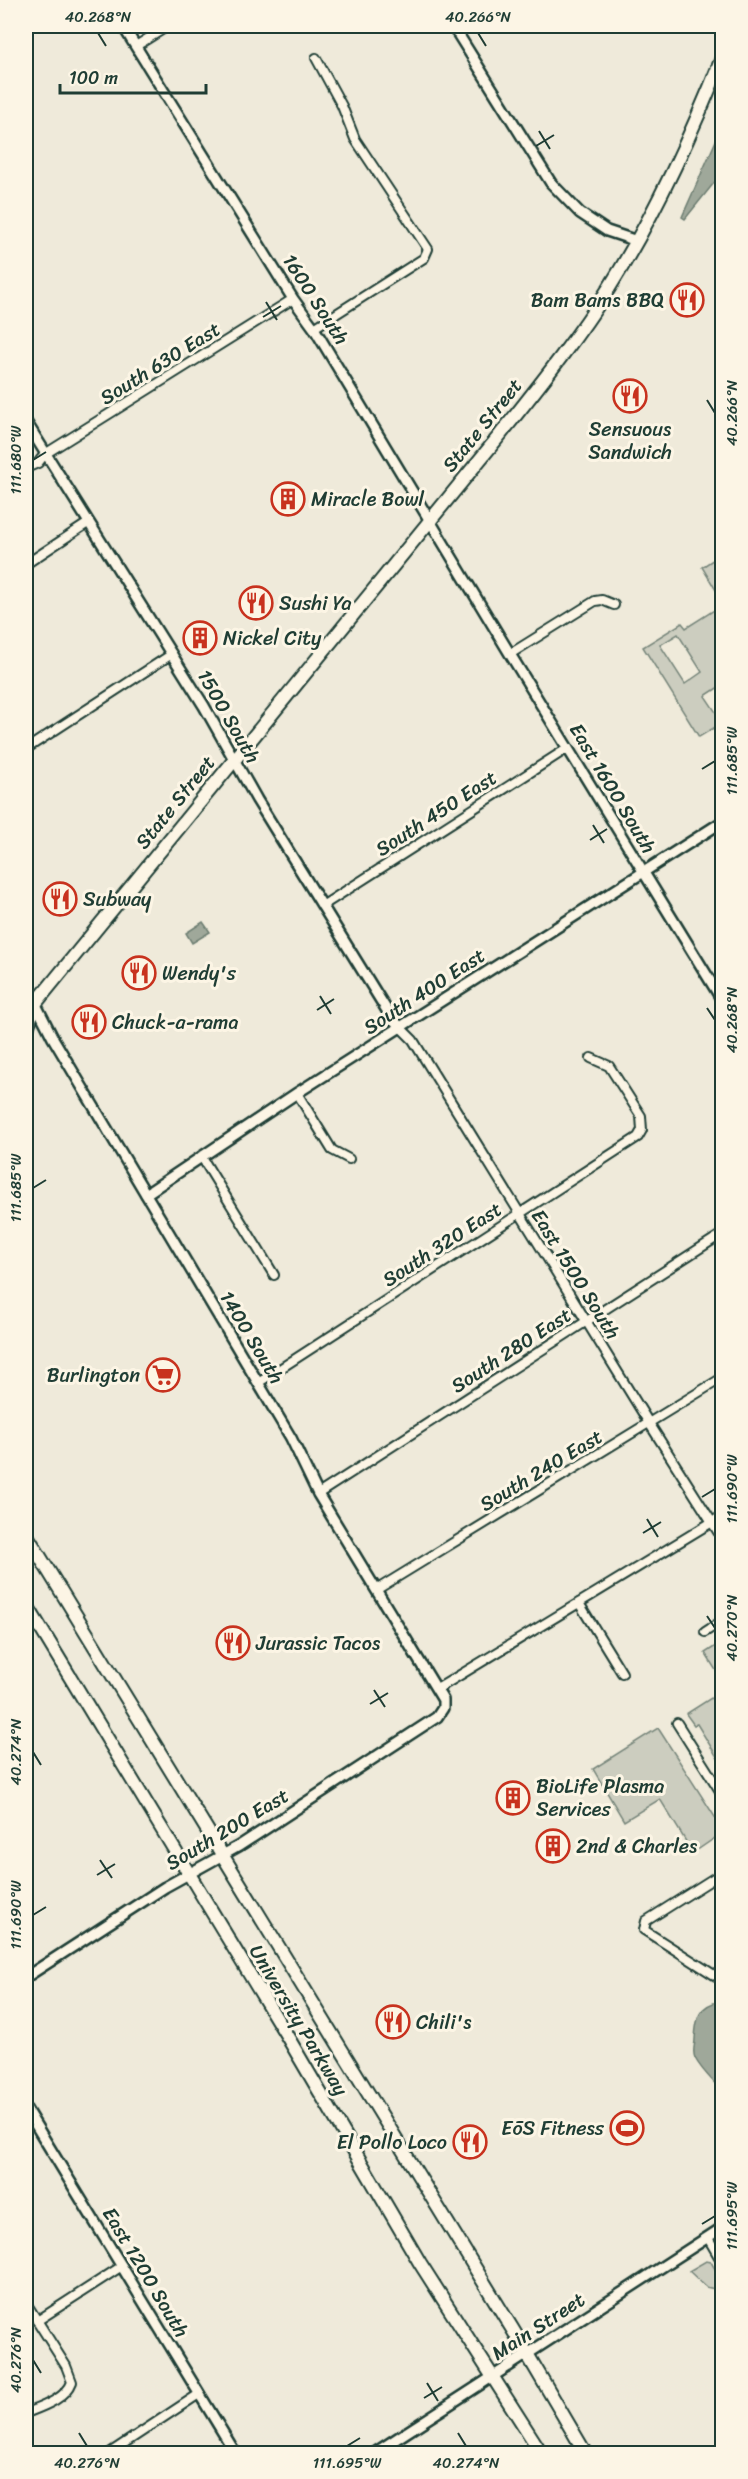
<svg xmlns="http://www.w3.org/2000/svg" width="748" height="2479" font-family="Sriracha,sans-serif">
<rect width="100%" height="100%" fill="#efeada"/>
<filter id="ink" filterUnits="userSpaceOnUse"><feTurbulence type="fractalNoise" baseFrequency=".0167" numOctaves="2"/><feDisplacementMap in="SourceGraphic" scale="12" xChannelSelector="R" yChannelSelector="G"/><feConvolveMatrix kernelMatrix="1 2 1 2 8 2 1 2 1" color-interpolation-filters="sRGB"/></filter>
<g filter="url(#ink)">
<g fill="#cccdbf" stroke="#76857a" stroke-width="1.5" fill-rule="evenodd">
<path d="M 722,554 L 722,573 L 720,575 L 722,578 L 722,600 L 702,567 Z"/>
<path d="M 722,605 L 722,685 L 705,696 L 717,714 L 722,710 L 722,723 L 699,737 L 643,647 L 682,623 L 686,628 ZM 678,634 L 702,672 L 685,684 L 660,645 Z"/>
<path d="M 722,1642 L 722,1680 L 705,1653 Z"/>
<path d="M 722,1691 L 722,1765 L 697,1724 L 694,1725 L 686,1714 Z"/>
<path d="M 658,1728 L 722,1828 L 722,1833 L 693,1853 L 660,1799 L 624,1821 L 593,1769 Z"/>
<path d="M 706,2261 L 711,2262 L 722,2281 L 722,2295 L 719,2290 L 706,2287 L 689,2271 Z"/>
</g>
<g fill="#9fa89a" stroke="#6c7d71" stroke-width="1.5">
<path d="M 722,127 L 722,173 L 685,219 L 682,217 Z"/>
<path d="M 203,922 L 210,932 L 192,943 L 186,933 Z"/>
<path d="M 721,2001 L 722,2003 L 722,2091 C 713,2081 701,2070 695,2058 C 692,2051 695,2046 695,2039 C 696,2019 698,2005 721,2001 Z"/>
</g>
<g fill="none" stroke-linecap="round" stroke-linejoin="round">
<g stroke="#1f3d34" stroke-width="12">
<g id="minor">
<path d="M 136,46 L 168,26"/>
<path d="M 314,328 L 424,258 L 428,249 L 355,139 L 342,106 L 316,58"/>
<path d="M 26,468 L 38,463 L 45,454 L 293,299"/>
<path d="M 26,564 L 88,523"/>
<path d="M 510,654 L 595,601 L 602,600 L 614,605"/>
<path d="M 26,749 L 172,654"/>
<path d="M 322,906 L 568,748"/>
<path d="M 401,1028 L 413,1040 L 649,1423 L 722,1538"/>
<path d="M 297,1093 L 332,1150 L 349,1159"/>
<path d="M 201,1156 L 274,1275"/>
<path d="M 258,1383 L 638,1137 L 642,1130 L 641,1116 L 609,1066 L 591,1058"/>
<path d="M 318,1494 L 722,1234"/>
<path d="M 376,1590 L 722,1378"/>
<path d="M 579,1603 L 622,1673"/>
<path d="M 705,1632 L 722,1621"/>
<path d="M 437,1689 L 722,1516"/>
<path d="M 677,1723 L 722,1794"/>
<path d="M 722,1873 L 646,1921 L 644,1930 L 722,1980"/>
<path d="M 708,2238 L 722,2262"/>
<path d="M 26,2303 L 66,2366 L 72,2382 C 66,2399 41,2407 26,2413"/>
<path d="M 37,2321 L 122,2266"/>
<path d="M 108,2454 L 199,2394"/>
</g>
</g>
<g stroke="#1f3d34" stroke-width="14">
<g id="tertiary">
<path d="M 123,26 L 293,299 L 314,328 L 510,654 L 722,1000"/>
<path d="M 453,26 L 551,183 L 580,213 L 607,231 L 637,241"/>
<path d="M 26,422 L 204,706 L 257,800 L 391,1017 L 401,1028"/>
<path d="M 26,985 L 53,1038 L 291,1438 L 318,1494 L 443,1700 L 443,1708 L 437,1717 L 239,1846 L 165,1887 L 26,1977"/>
<path d="M 146,1194 L 297,1093 L 722,822"/>
<path d="M 26,2109 L 236,2454"/>
<path d="M 373,2454 L 722,2228"/>
</g>
</g>
<g stroke="#1f3d34" stroke-width="16">
<g id="primary">
<path d="M 26,1032 L 35,1004 L 500,435 C 538,387 576,340 609,288 C 655,215 690,138 722,58"/>
<path d="M 26,1534 L 513,2330 L 586,2454"/>
<path d="M 26,1604 L 287,2036 L 420,2263 L 542,2454"/>
</g>
</g>
<use href="#minor" stroke="#fcf5e5" stroke-width="8"/>
<use href="#tertiary" stroke="#fcf5e5" stroke-width="9"/>
<use href="#primary" stroke="#fcf5e5" stroke-width="12"/>
</g>
</g>
<path fill="none" stroke="#1f3d34" stroke-width="2" d="M 98,33 L 106,46M 478,33 L 486,46M 539,131 L 550,149M 536,146 L 554,135M 266,302 L 277,320M 263,317 L 281,306M 707,400 L 715,413M 33,460 L 46,452M 702,769 L 715,761M 593,825 L 604,843M 590,840 L 607,829M 320,996 L 331,1014M 707,1008 L 715,1020M 317,1010 L 334,999M 33,1188 L 46,1180M 702,1497 L 715,1489M 647,1519 L 658,1537M 643,1533 L 661,1522M 707,1616 L 715,1628M 374,1690 L 385,1707M 370,1704 L 388,1693M 33,1752 L 41,1765M 100,1860 L 112,1878M 97,1875 L 115,1864M 33,1915 L 46,1907M 702,2224 L 715,2216M 33,2360 L 41,2373M 427,2383 L 438,2401M 424,2398 L 442,2387M 79,2433 L 87,2446M 458,2433 L 466,2446M 347,2446 L 360,2438"/>
<defs>
<g id="restaurant-ring" transform="scale(1.725)"><circle r="9.5" fill="#fcf5e5" stroke="#c8321e" stroke-width="1.5"/><path d="M-5-6h1v4h1v-4h1v4h1v-4h1v5L-1.5 .5V6h-2V.5L-5-1ZM5-6V6H3V1.5H1.5Q1.5-4 5-6Z" fill="#c8321e"/></g>
<g id="building-ring" transform="scale(1.725)"><circle r="9.5" fill="#fcf5e5" stroke="#c8321e" stroke-width="1.5"/><path d="M-4-6H4V6H1V3H-1V6H-4ZM-2.5-4.3h1.7v1.8h-1.7ZM.8-4.3h1.7v1.8H.8ZM-2.5-1h1.7V.8h-1.7ZM.8-1h1.7V.8H.8Z" fill="#c8321e"/></g>
<g id="supermarket-ring" transform="scale(1.725)"><circle r="9.5" fill="#fcf5e5" stroke="#c8321e" stroke-width="1.5"/><path d="M-6-5.5h2.5l.6 2H6L4.5 2H-2.5L-4.4-4H-6ZM-1.5 3.2a1.3 1.3 0 1 0 .1 0ZM3 3.2a1.3 1.3 0 1 0 .1 0Z" fill="#c8321e"/></g>
<g id="stadium-ring" transform="scale(1.725)"><circle r="9.5" fill="#fcf5e5" stroke="#c8321e" stroke-width="1.5"/><path d="M0-5a6.5 5 0 1 0 0 10a6.5 5 0 1 0 0-10ZM-3.5-1.8h7v3.6h-7Z" fill="#c8321e"/></g>
</defs>
<g fill-rule="evenodd">
<use href="#restaurant-ring" x="687" y="300"/>
<use href="#restaurant-ring" x="630" y="396"/>
<use href="#building-ring" x="288" y="499"/>
<use href="#restaurant-ring" x="256" y="603"/>
<use href="#building-ring" x="200" y="638"/>
<use href="#restaurant-ring" x="60" y="899"/>
<use href="#restaurant-ring" x="139" y="973"/>
<use href="#restaurant-ring" x="89" y="1022"/>
<use href="#supermarket-ring" x="163" y="1375"/>
<use href="#restaurant-ring" x="233" y="1643"/>
<use href="#building-ring" x="513" y="1798"/>
<use href="#building-ring" x="553" y="1846"/>
<use href="#restaurant-ring" x="393" y="2022"/>
<use href="#stadium-ring" x="627" y="2128"/>
<use href="#restaurant-ring" x="470" y="2142"/>
</g>
<g text-anchor="middle" stroke-width="6" stroke-linejoin="round" paint-order="stroke">
<g font-size="20" fill="#1f3d34" stroke="#fcf5e5">
<text transform="translate(316 299) rotate(57)" y="7">1600 South</text>
<text transform="translate(160 363) rotate(-32)" y="7">South 630 East</text>
<text transform="translate(482 425) rotate(-51)" y="7">State Street</text>
<text transform="translate(229 716) rotate(60)" y="7">1500 South</text>
<text transform="translate(613 788) rotate(59)" y="7">East 1600 South</text>
<text transform="translate(175 802) rotate(-51)" y="7">State Street</text>
<text transform="translate(436 813) rotate(-33)" y="7">South 450 East</text>
<text transform="translate(424 991) rotate(-33)" y="7">South 400 East</text>
<text transform="translate(442 1244) rotate(-33)" y="7">South 320 East</text>
<text transform="translate(576 1274) rotate(58)" y="7">East 1500 South</text>
<text transform="translate(252 1337) rotate(59)" y="7">1400 South</text>
<text transform="translate(511 1350) rotate(-33)" y="7">South 280 East</text>
<text transform="translate(541 1470) rotate(-31)" y="7">South 240 East</text>
<text transform="translate(227 1829) rotate(-31)" y="7">South 200 East</text>
<text transform="translate(299 2020) rotate(59)" y="7">University Parkway</text>
<text transform="translate(146 2272) rotate(59)" y="7">East 1200 South</text>
<text transform="translate(538 2326) rotate(-33)" y="7">Main Street</text>
</g>
<g font-size="20" fill="#1f3d34" stroke="#fcf5e5" text-anchor="start">
<text x="664" y="307" text-anchor="end">Bam Bams BBQ</text>
<text x="630" y="436" text-anchor="middle">Sensuous<tspan x="630" dy="23">Sandwich</tspan></text>
<text x="311" y="506">Miracle Bowl</text>
<text x="279" y="610">Sushi Ya</text>
<text x="223" y="645">Nickel City</text>
<text x="83" y="906">Subway</text>
<text x="162" y="980">Wendy's</text>
<text x="112" y="1029">Chuck-a-rama</text>
<text x="140" y="1382" text-anchor="end">Burlington</text>
<text x="256" y="1650">Jurassic Tacos</text>
<text x="536" y="1793">BioLife Plasma<tspan x="536" dy="23">Services</tspan></text>
<text x="576" y="1853">2nd &amp; Charles</text>
<text x="416" y="2029">Chili's</text>
<text x="604" y="2135" text-anchor="end">EōS Fitness</text>
<text x="447" y="2149" text-anchor="end">El Pollo Loco</text>
</g>
</g>
<rect width="748" height="2479" fill="none" stroke="#fcf5e5" stroke-width="66"/>
<path d="M60 84v9h146v-9" fill="none" stroke="#1f3d34" stroke-width="3"/>
<text x="69" y="84" font-size="18" fill="#1f3d34" stroke="#fcf5e5" stroke-width="4.5" paint-order="stroke">100 m</text>
<rect x="33" y="33" width="682" height="2413" fill="none" stroke="#1f3d34" stroke-width="2"/>
<g font-size="15" text-anchor="middle" fill="#1f3d34">
<text x="98" y="22">40.268°N</text>
<text x="478" y="22">40.266°N</text>
<text transform="translate(732 413) rotate(-90)" y="5">40.266°N</text>
<text transform="translate(16 460) rotate(-90)" y="5">111.680°W</text>
<text transform="translate(732 761) rotate(-90)" y="5">111.685°W</text>
<text transform="translate(732 1020) rotate(-90)" y="5">40.268°N</text>
<text transform="translate(16 1188) rotate(-90)" y="5">111.685°W</text>
<text transform="translate(732 1489) rotate(-90)" y="5">111.690°W</text>
<text transform="translate(732 1628) rotate(-90)" y="5">40.270°N</text>
<text transform="translate(16 1752) rotate(-90)" y="5">40.274°N</text>
<text transform="translate(16 1915) rotate(-90)" y="5">111.690°W</text>
<text transform="translate(732 2216) rotate(-90)" y="5">111.695°W</text>
<text transform="translate(16 2360) rotate(-90)" y="5">40.276°N</text>
<text x="87" y="2468">40.276°N</text>
<text x="347" y="2468">111.695°W</text>
<text x="466" y="2468">40.274°N</text>
</g>
</svg>
